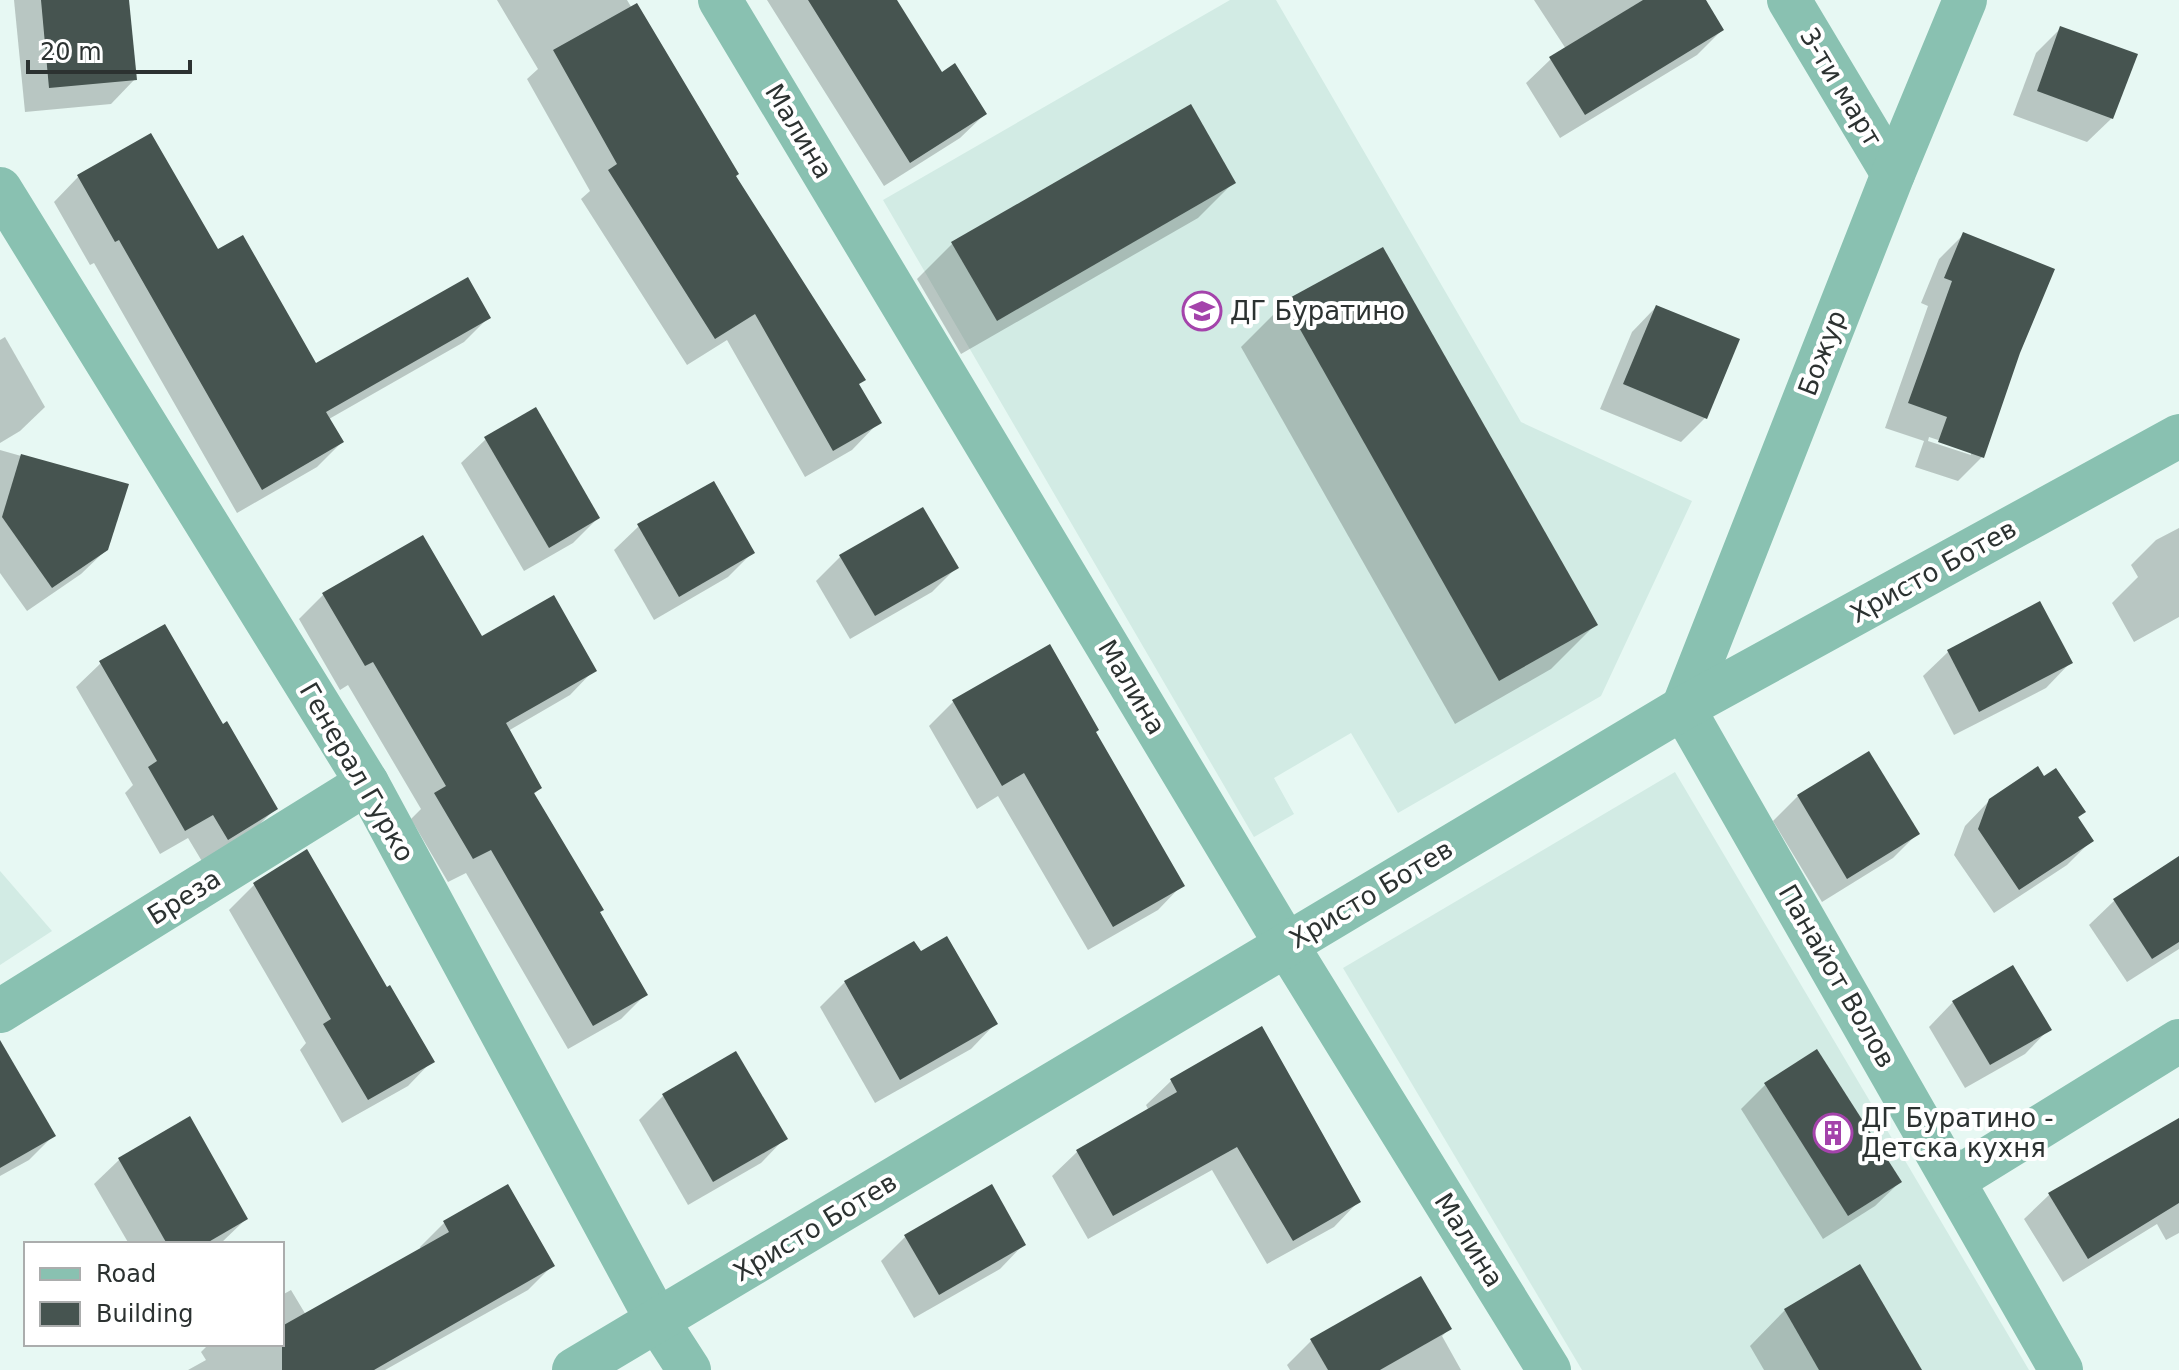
<svg xmlns="http://www.w3.org/2000/svg" width="2179" height="1370" font-family="'DejaVu Sans',sans-serif">
<rect width="100%" height="100%" fill="#e7f8f3"/>
<g fill="#d2ebe4">
<path d="M 1230,0 L 1276,0 L 1521,422 L 1692,501 L 1601,696 L 1398,813 L 1351,733 L 1274,778 L 1294,814 L 1254,837 L 883,200 Z"/>
<path d="M 1675,772 L 2029,1370 L 1582,1370 L 1343,968 Z"/>
<path d="M 0,871 L 52,931 L 0,965 Z"/>
</g>
<g fill="#0003" fill-rule="evenodd">
<path d="M 14,0 L 127,0 L 135,79 L 111,104 L 25,112 Z"/>
<path d="M 497,0 L 627,0 L 879,422 L 852,450 L 805,477 L 727,340 L 687,365 L 581,199 L 590,191 L 527,79 L 538,69 Z"/>
<path d="M 767,0 L 895,0 L 941,74 L 985,114 L 960,138 L 884,186 Z"/>
<path d="M 1534,0 L 1703,0 L 1722,30 L 1697,55 L 1560,138 L 1526,83 L 1551,59 L 1566,49 Z"/>
<path d="M 2061,28 L 2112,118 L 2087,142 L 2013,115 L 2036,53 Z"/>
<path d="M 151,136 L 218,252 L 316,366 L 489,317 L 464,342 L 329,419 L 342,442 L 317,467 L 237,513 L 94,263 L 90,265 L 54,202 L 78,177 Z"/>
<path d="M 1234,182 L 1198,218 L 961,354 L 917,279 L 952,244 Z"/>
<path d="M 1964,234 L 2018,352 L 1982,457 L 1958,481 L 1915,467 L 1924,441 L 1885,428 L 1928,306 L 1921,303 L 1939,259 ZM 1929,437 L 1971,451 L 1971,455 L 1928,441 Z"/>
<path d="M 1285,303 L 1595,625 L 1551,669 L 1455,724 L 1241,347 Z"/>
<path d="M 1656,307 L 1705,418 L 1681,442 L 1600,409 L 1632,332 Z"/>
<path d="M 5,337 L 45,407 L 20,431 L 0,443 L 0,340 Z"/>
<path d="M 486,439 L 598,518 L 573,543 L 524,571 L 461,463 Z"/>
<path d="M 0,450 L 127,486 L 107,549 L 81,574 L 27,611 L 0,573 Z"/>
<path d="M 639,526 L 752,553 L 728,577 L 654,620 L 614,550 Z"/>
<path d="M 2179,528 L 2179,617 L 2134,642 L 2112,603 L 2138,577 L 2131,565 L 2156,540 Z"/>
<path d="M 840,557 L 956,568 L 932,592 L 850,639 L 816,581 Z"/>
<path d="M 324,594 L 594,670 L 570,695 L 508,731 L 540,788 L 533,795 L 646,994 L 621,1019 L 568,1049 L 466,873 L 448,882 L 411,819 L 421,809 L 348,685 L 340,690 L 299,619 Z"/>
<path d="M 1948,652 L 2070,663 L 2046,688 L 1954,735 L 1923,676 Z"/>
<path d="M 101,663 L 222,727 L 276,808 L 251,833 L 203,863 L 188,838 L 160,854 L 125,793 L 133,785 L 76,687 Z"/>
<path d="M 953,702 L 1094,733 L 1182,885 L 1158,910 L 1088,950 L 998,796 L 977,809 L 929,726 Z"/>
<path d="M 2044,779 L 2084,812 L 2077,819 L 2091,841 L 2067,865 L 1994,913 L 1954,855 L 1965,826 L 1990,800 Z"/>
<path d="M 1798,796 L 1917,834 L 1893,858 L 1822,902 L 1773,821 Z"/>
<path d="M 307,852 L 386,990 L 432,1061 L 408,1086 L 342,1123 L 300,1050 L 306,1043 L 229,910 L 254,885 Z"/>
<path d="M 2179,859 L 2179,949 L 2127,982 L 2089,925 L 2114,901 Z"/>
<path d="M 920,953 L 995,1024 L 971,1049 L 875,1103 L 820,1007 L 845,982 Z"/>
<path d="M 1953,1002 L 2049,1029 L 2025,1054 L 1965,1088 L 1929,1027 Z"/>
<path d="M 1261,1029 L 1358,1202 L 1334,1227 L 1267,1264 L 1212,1170 L 1088,1239 L 1052,1176 L 1077,1152 L 1149,1111 L 1146,1105 L 1171,1081 Z"/>
<path d="M 0,1081 L 54,1135 L 29,1160 L 0,1176 Z"/>
<path d="M 1765,1085 L 1900,1182 L 1875,1206 L 1823,1239 L 1741,1109 Z"/>
<path d="M 663,1096 L 785,1138 L 761,1163 L 688,1205 L 639,1120 Z"/>
<path d="M 189,1119 L 246,1219 L 220,1244 L 129,1244 L 94,1184 L 119,1160 Z"/>
<path d="M 2179,1120 L 2179,1233 L 2166,1240 L 2157,1224 L 2063,1282 L 2024,1219 L 2049,1195 Z"/>
<path d="M 444,1223 L 553,1265 L 528,1290 L 385,1370 L 188,1370 L 206,1360 L 201,1352 L 209,1344 L 282,1344 L 282,1295 L 291,1290 L 306,1315 L 421,1250 L 420,1247 Z"/>
<path d="M 906,1236 L 1024,1244 L 1000,1269 L 914,1318 L 881,1261 Z"/>
<path d="M 1785,1310 L 1919,1370 L 1764,1370 L 1750,1346 Z"/>
<path d="M 1449,1329 L 1442,1336 L 1461,1370 L 1290,1370 L 1287,1365 L 1311,1341 Z"/>
</g>
<g fill="#465450">
<path d="M 41,0 L 129,0 L 137,80 L 49,88 Z"/>
<path d="M 808,0 L 897,0 L 942,72 L 955,63 L 987,114 L 910,163 Z"/>
<path d="M 1643,0 L 1706,0 L 1724,30 L 1585,115 L 1549,57 Z"/>
<path d="M 637,3 L 739,174 L 736,176 L 866,380 L 859,384 L 882,423 L 833,451 L 755,314 L 715,339 L 608,170 L 617,164 L 553,50 Z"/>
<path d="M 2060,26 L 2138,54 L 2113,119 L 2037,91 Z"/>
<path d="M 1191,104 L 1236,183 L 997,321 L 951,242 Z"/>
<path d="M 151,133 L 218,249 L 243,235 L 316,363 L 468,277 L 491,318 L 326,412 L 344,442 L 262,490 L 119,240 L 115,242 L 77,175 Z"/>
<path d="M 1963,232 L 2055,269 L 2020,353 L 1984,458 L 1938,442 L 1947,417 L 1908,403 L 1952,281 L 1944,278 Z"/>
<path d="M 1383,247 L 1598,625 L 1499,681 L 1284,301 Z"/>
<path d="M 1656,305 L 1740,339 L 1707,419 L 1623,384 Z"/>
<path d="M 536,407 L 600,518 L 549,548 L 484,437 Z"/>
<path d="M 21,454 L 129,484 L 108,550 L 52,588 L 2,517 Z"/>
<path d="M 714,481 L 755,553 L 679,597 L 637,524 Z"/>
<path d="M 923,507 L 959,568 L 875,616 L 839,555 Z"/>
<path d="M 423,535 L 482,636 L 554,595 L 597,671 L 506,723 L 542,788 L 534,793 L 604,910 L 600,912 L 648,995 L 593,1026 L 491,850 L 473,859 L 434,793 L 446,786 L 373,662 L 365,666 L 322,593 Z"/>
<path d="M 2040,601 L 2073,663 L 1979,712 L 1947,650 Z"/>
<path d="M 165,624 L 223,724 L 227,721 L 278,809 L 228,840 L 213,815 L 185,831 L 148,767 L 157,761 L 99,661 Z"/>
<path d="M 1050,644 L 1099,730 L 1096,732 L 1185,886 L 1113,927 L 1024,773 L 1002,786 L 952,700 Z"/>
<path d="M 1869,751 L 1920,834 L 1847,879 L 1797,795 Z"/>
<path d="M 2038,766 L 2044,776 L 2056,768 L 2086,812 L 2078,817 L 2094,841 L 2019,890 L 1978,829 L 1989,799 Z"/>
<path d="M 307,849 L 387,987 L 390,985 L 435,1062 L 368,1100 L 323,1024 L 331,1019 L 253,883 Z"/>
<path d="M 2179,856 L 2179,942 L 2152,959 L 2113,899 Z"/>
<path d="M 947,936 L 998,1024 L 900,1080 L 844,981 L 914,941 L 921,951 Z"/>
<path d="M 2013,965 L 2052,1030 L 1990,1065 L 1952,1001 Z"/>
<path d="M 1262,1026 L 1361,1202 L 1293,1241 L 1237,1147 L 1113,1216 L 1076,1150 L 1177,1092 L 1170,1079 Z"/>
<path d="M 0,1040 L 56,1136 L 0,1168 Z"/>
<path d="M 1817,1049 L 1902,1182 L 1848,1216 L 1764,1083 Z"/>
<path d="M 736,1051 L 788,1139 L 713,1182 L 662,1094 Z"/>
<path d="M 190,1116 L 248,1219 L 205,1244 L 167,1244 L 118,1158 Z"/>
<path d="M 2179,1118 L 2179,1203 L 2088,1259 L 2048,1193 Z"/>
<path d="M 508,1184 L 555,1266 L 374,1370 L 282,1370 L 282,1326 L 449,1232 L 443,1221 Z"/>
<path d="M 992,1184 L 1026,1245 L 939,1295 L 904,1235 Z"/>
<path d="M 1860,1264 L 1922,1370 L 1819,1370 L 1784,1309 Z"/>
<path d="M 1421,1276 L 1452,1329 L 1380,1370 L 1328,1370 L 1310,1339 Z"/>
</g>
<g fill="none" stroke-linecap="round" stroke-linejoin="round">
<g stroke="#89c1b1" stroke-width="44">
<path d="M 720,0 L 1286,944 L 1549,1370"/>
<path d="M 1789,0 L 1893,174"/>
<path d="M 1965,0 L 1893,174 L 1683,708 L 2061,1370"/>
<path d="M 0,189 L 367,783 L 658,1322 L 689,1370"/>
<path d="M 0,1011 L 367,783"/>
<path d="M 1954,1180 L 2179,1041"/>
<path d="M 574,1370 L 1683,708 L 2179,436"/>
</g>
</g>
<defs>
<g id="school-ring" transform="scale(2)"><circle r="9.5" fill="#fff" stroke="#a443ab" stroke-width="1.5"/><path d="M0-5L7-2L0 1L-7-2ZM-4 1L0 2.5L4 1V4Q0 6-4 4Z" fill="#a443ab"/></g>
<g id="building-ring" transform="scale(2)"><circle r="9.5" fill="#fff" stroke="#a443ab" stroke-width="1.5"/><path d="M-4-6H4V6H1V3H-1V6H-4ZM-2.5-4.3h1.7v1.8h-1.7ZM.8-4.3h1.7v1.8H.8ZM-2.5-1h1.7V.8h-1.7ZM.8-1h1.7V.8H.8Z" fill="#a443ab"/></g>
</defs>
<g fill-rule="evenodd">
<use href="#school-ring" x="1202" y="311"/>
<use href="#building-ring" x="1833" y="1133"/>
</g>
<g text-anchor="middle" stroke-width="8" stroke-linejoin="round" paint-order="stroke">
<g font-size="26" fill="#2c3231" stroke="#fff">
<text transform="translate(1841 87) rotate(59)" y="9">3-ти март</text>
<text transform="translate(799 131) rotate(59)" y="9">Малина</text>
<text transform="translate(1822 353) rotate(-69)" y="9">Божур</text>
<text transform="translate(1933 571) rotate(-29)" y="9">Христо Ботев</text>
<text transform="translate(1132 687) rotate(59)" y="9">Малина</text>
<text transform="translate(357 772) rotate(60)" y="9">Генерал Гурко</text>
<text transform="translate(1371 894) rotate(-31)" y="9">Христо Ботев</text>
<text transform="translate(184 897) rotate(-32)" y="9">Бреза</text>
<text transform="translate(1837 976) rotate(60)" y="9">Панайот Волов</text>
<text transform="translate(815 1227) rotate(-31)" y="9">Христо Ботев</text>
<text transform="translate(1469 1240) rotate(58)" y="9">Малина</text>
</g>
<g font-size="26" fill="#2c3231" stroke="#fff" text-anchor="start">
<text x="1230" y="320">ДГ Буратино</text>
<text x="1861" y="1127">ДГ Буратино -<tspan x="1861" dy="30">Детска кухня</tspan></text>
</g>
</g>
<rect x="24" y="1242" width="260" height="104" fill="#ffffff" stroke="#abadad" stroke-width="2"/>
<rect x="40" y="1268" width="40" height="12" fill="#89c1b1" stroke="#abadad" stroke-width="2"/>
<text x="96" y="1282" font-size="24" fill="#2c3231">Road</text>
<rect x="40" y="1302" width="40" height="24" fill="#465450" stroke="#abadad" stroke-width="2"/>
<text x="96" y="1322" font-size="24" fill="#2c3231">Building</text>
<path d="M28 60v12h162v-12" fill="none" stroke="#2c3231" stroke-width="4"/>
<text x="40" y="60" font-size="24" fill="#2c3231" stroke="#ffffff" stroke-width="6" paint-order="stroke">20 m</text>
</svg>
